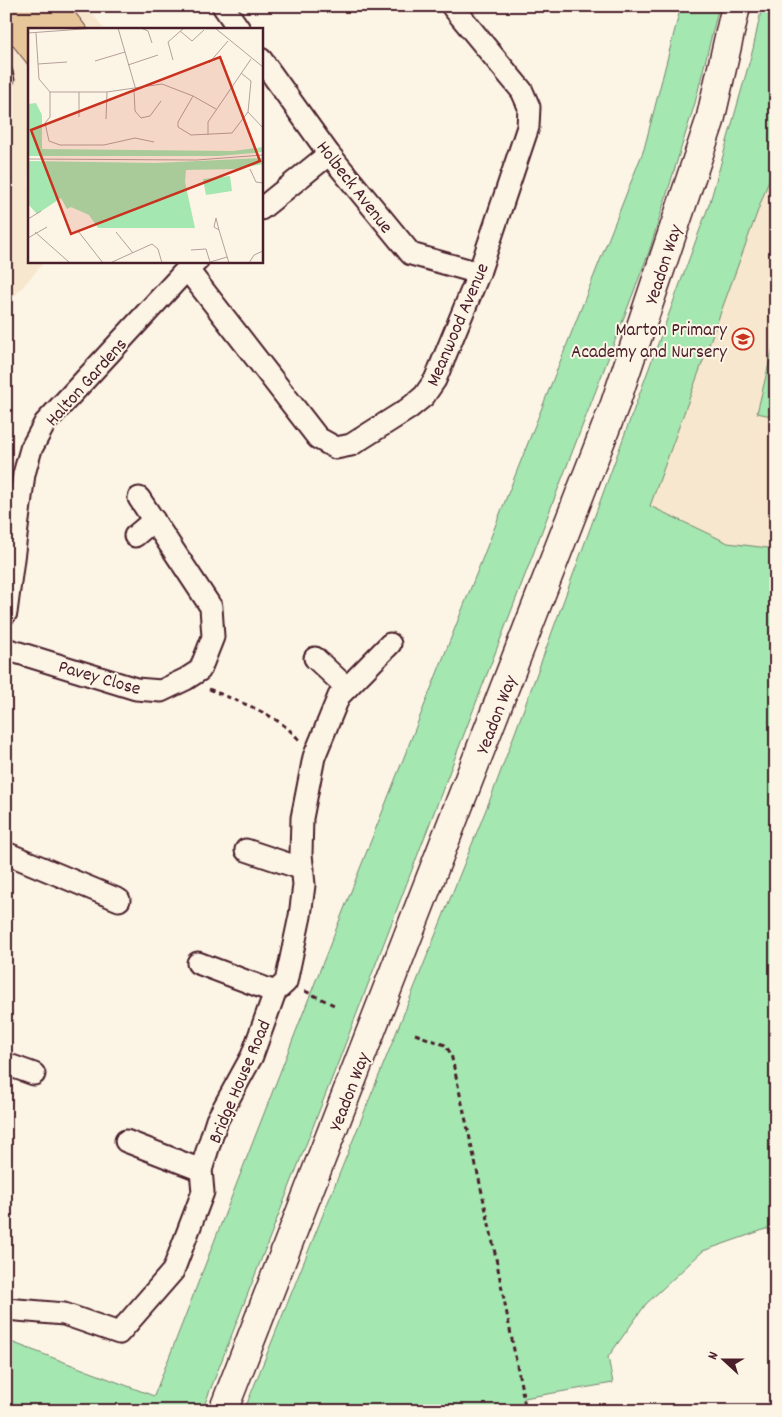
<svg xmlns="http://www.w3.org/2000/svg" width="782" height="1417" font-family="Dekko,sans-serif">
<rect width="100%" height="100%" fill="#fcf5e5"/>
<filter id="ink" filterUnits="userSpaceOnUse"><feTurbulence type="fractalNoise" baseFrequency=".02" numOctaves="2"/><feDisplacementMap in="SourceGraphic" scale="10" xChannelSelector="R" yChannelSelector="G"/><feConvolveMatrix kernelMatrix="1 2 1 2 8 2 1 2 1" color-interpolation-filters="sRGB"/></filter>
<g filter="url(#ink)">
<g fill="#f6e7ce">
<path d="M 6,6 L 87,6 L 104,29 L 29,29 L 29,261 L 45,261 L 6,306 Z"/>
<path d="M 772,172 L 776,172 L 776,549 L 728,543 L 650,506 Z"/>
</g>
<g fill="#a4e7b1" stroke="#77836e">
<path d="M 681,6 L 719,6 L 695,103 L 649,252 L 339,1060 L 202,1411 L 6,1411 L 6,1340 L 154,1396 L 316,980 L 644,149 Z"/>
<path d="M 762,6 L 776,6 L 776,149 L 772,172 L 650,506 L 728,543 L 776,549 L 776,1229 L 766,1229 L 703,1251 L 646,1304 L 608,1357 L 613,1383 L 524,1398 L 526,1411 L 244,1411 L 493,792 L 533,684 L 710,202 L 753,49 Z"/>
<path d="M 776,335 L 776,417 L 757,413 Z"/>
</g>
<path fill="#e7c799" stroke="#4a1f2b" d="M 6,6 L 70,6 L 88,29 L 29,29 L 29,66 L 6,37 Z"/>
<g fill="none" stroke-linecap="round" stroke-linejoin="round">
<g stroke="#4a1f2b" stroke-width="15">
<path id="service" d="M 6,72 L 8,80"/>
</g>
<g stroke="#4a1f2b" stroke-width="25">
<g id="minor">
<path d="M 223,6 L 239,29"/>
<path d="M 261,59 L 329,154 L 411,254 L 479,273"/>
<path d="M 261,209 L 329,154"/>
<path d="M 187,269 L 318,438 L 336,448 L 351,445 L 408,409 L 424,396 L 435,380 L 479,273 L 528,127 L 529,107 L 522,91 L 452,6"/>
<path d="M 135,536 L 154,520"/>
<path d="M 6,613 L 24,474 L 31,449 L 45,423 L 187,269 L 197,261"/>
<path d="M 6,649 L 136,689 L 161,691 L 186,679 L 200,670 L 213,637 L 211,607 L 139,498"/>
<path d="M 315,658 L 347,688"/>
<path d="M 246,850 L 303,869"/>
<path d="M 6,853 L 119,900"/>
<path d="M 198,963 L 275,992"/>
<path d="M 6,1064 L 34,1074"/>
<path d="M 126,1141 L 201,1170"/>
<path d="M 6,1309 L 64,1314 L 119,1333 L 173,1271 L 203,1192 L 201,1170 L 217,1120 L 252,1056 L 275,992 L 286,982 L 300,916 L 304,885 L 301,854 L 302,818 L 314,757 L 339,696 L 390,644"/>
</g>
</g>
<g stroke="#4a1f2b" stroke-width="31">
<path id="tertiary" d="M 223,1411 L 615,404 L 710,121 L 736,6"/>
</g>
<g stroke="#4a1f2b" stroke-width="3" stroke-dasharray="5 4" stroke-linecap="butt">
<path d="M 209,689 C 240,703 277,713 299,740"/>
<path d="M 305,991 L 336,1006"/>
<path d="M 415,1034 L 445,1045 L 451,1054 L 491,1233 L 526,1411"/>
</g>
<use href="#service" stroke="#fcf5e5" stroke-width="11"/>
<use href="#minor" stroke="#fcf5e5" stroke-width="21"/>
<use href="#tertiary" stroke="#fcf5e5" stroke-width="28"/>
</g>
</g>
<defs>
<g id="school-ring" transform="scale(1.125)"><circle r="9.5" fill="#fcf5e5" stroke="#c8321e" stroke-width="1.5"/><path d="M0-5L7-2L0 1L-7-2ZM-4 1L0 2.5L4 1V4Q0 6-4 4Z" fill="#c8321e"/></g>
</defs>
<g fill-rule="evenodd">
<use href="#school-ring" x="743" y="339"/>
</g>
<g text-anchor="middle" stroke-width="4" stroke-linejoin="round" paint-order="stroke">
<g font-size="19" fill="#4a1f2b" stroke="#fcf5e5">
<text transform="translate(356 186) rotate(52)" y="7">Holbeck Avenue</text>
<text transform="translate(662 264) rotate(-72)" y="7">Yeadon Way</text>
<text transform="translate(456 324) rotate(-67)" y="7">Meanwood Avenue</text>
<text transform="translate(85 381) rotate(-48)" y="7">Halton Gardens</text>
<text transform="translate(100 676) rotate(16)" y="7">Pavey Close</text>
<text transform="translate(495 714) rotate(-69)" y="7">Yeadon Way</text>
<text transform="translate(238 1081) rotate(-67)" y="7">Bridge House Road</text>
<text transform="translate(348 1091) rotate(-69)" y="7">Yeadon Way</text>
</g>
<g font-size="19" fill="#4a1f2b" stroke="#fcf5e5" text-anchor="end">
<text x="727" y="335">Marton Primary<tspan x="727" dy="22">Academy and Nursery</tspan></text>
</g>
</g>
<g transform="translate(28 28)">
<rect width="235" height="235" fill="#fcf5e5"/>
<path d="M 8,75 L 14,87 L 14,121 L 205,123 L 235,119 L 235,124 L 191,128 L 0,128 L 0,76 ZM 235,130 L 235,136 L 208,141 L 158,142 L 157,154 L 167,200 L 70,200 L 61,187 L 43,179 L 39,181 L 33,170 L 9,186 L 0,176 L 0,133 L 128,135 ZM 202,148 L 204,163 L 178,167 L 175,151 Z" fill="#a4e7b1"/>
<path fill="none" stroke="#b59f9b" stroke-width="1" d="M 90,0 L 108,62M 113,0 L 120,3 L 124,15M 187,0 L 235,39M 152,3 L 164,13 L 176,2M 0,5 L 68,0M 8,5 L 11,51 L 22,64 L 79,64 L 134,56 L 165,68 L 188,81M 145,32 L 140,14 L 156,0M 67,33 L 97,24M 181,35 L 200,13M 10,36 L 39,34M 100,37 L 130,27M 106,62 L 107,83 L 113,90 L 122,88 L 133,73M 22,64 L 22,89 L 17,95 L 21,113 L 32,117 L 76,117 L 107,110 L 126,114M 165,68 L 150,94 L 150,99 L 163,107 L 204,105 L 220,84 L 223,53 L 213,45M 220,84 L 235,100M 51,89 L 51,64M 78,91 L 79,64M 180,107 L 180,94 L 223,31M 0,131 L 169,132 L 235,127M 222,141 L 228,154 L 235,155M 0,191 L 13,183M 191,202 L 188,190 L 186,199 L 191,202 L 201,235M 50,203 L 75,235M 7,204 L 42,235M 88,204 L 105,225M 0,210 L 19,199M 163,222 L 178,221 L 182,234M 82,235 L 124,216 L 130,221 L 134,235M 179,235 L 199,229M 221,235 L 226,227 L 235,223"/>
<path fill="#c8321e" fill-opacity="0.15" stroke="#c8321e" stroke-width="2.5" d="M 192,29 L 232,133 L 43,206 L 3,102 Z"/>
<rect width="235" height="235" fill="none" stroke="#4a1f2b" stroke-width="2.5"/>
</g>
<rect width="782" height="1417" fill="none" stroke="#fcf5e5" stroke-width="25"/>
<rect x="12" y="12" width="757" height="1392" fill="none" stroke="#4a1f2b" stroke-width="2" filter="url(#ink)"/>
<g transform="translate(724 1360) rotate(291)" stroke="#fcf5e5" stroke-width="4" paint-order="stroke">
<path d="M0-4L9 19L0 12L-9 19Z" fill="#4a1f2b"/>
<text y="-8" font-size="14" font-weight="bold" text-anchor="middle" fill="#4a1f2b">N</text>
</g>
</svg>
